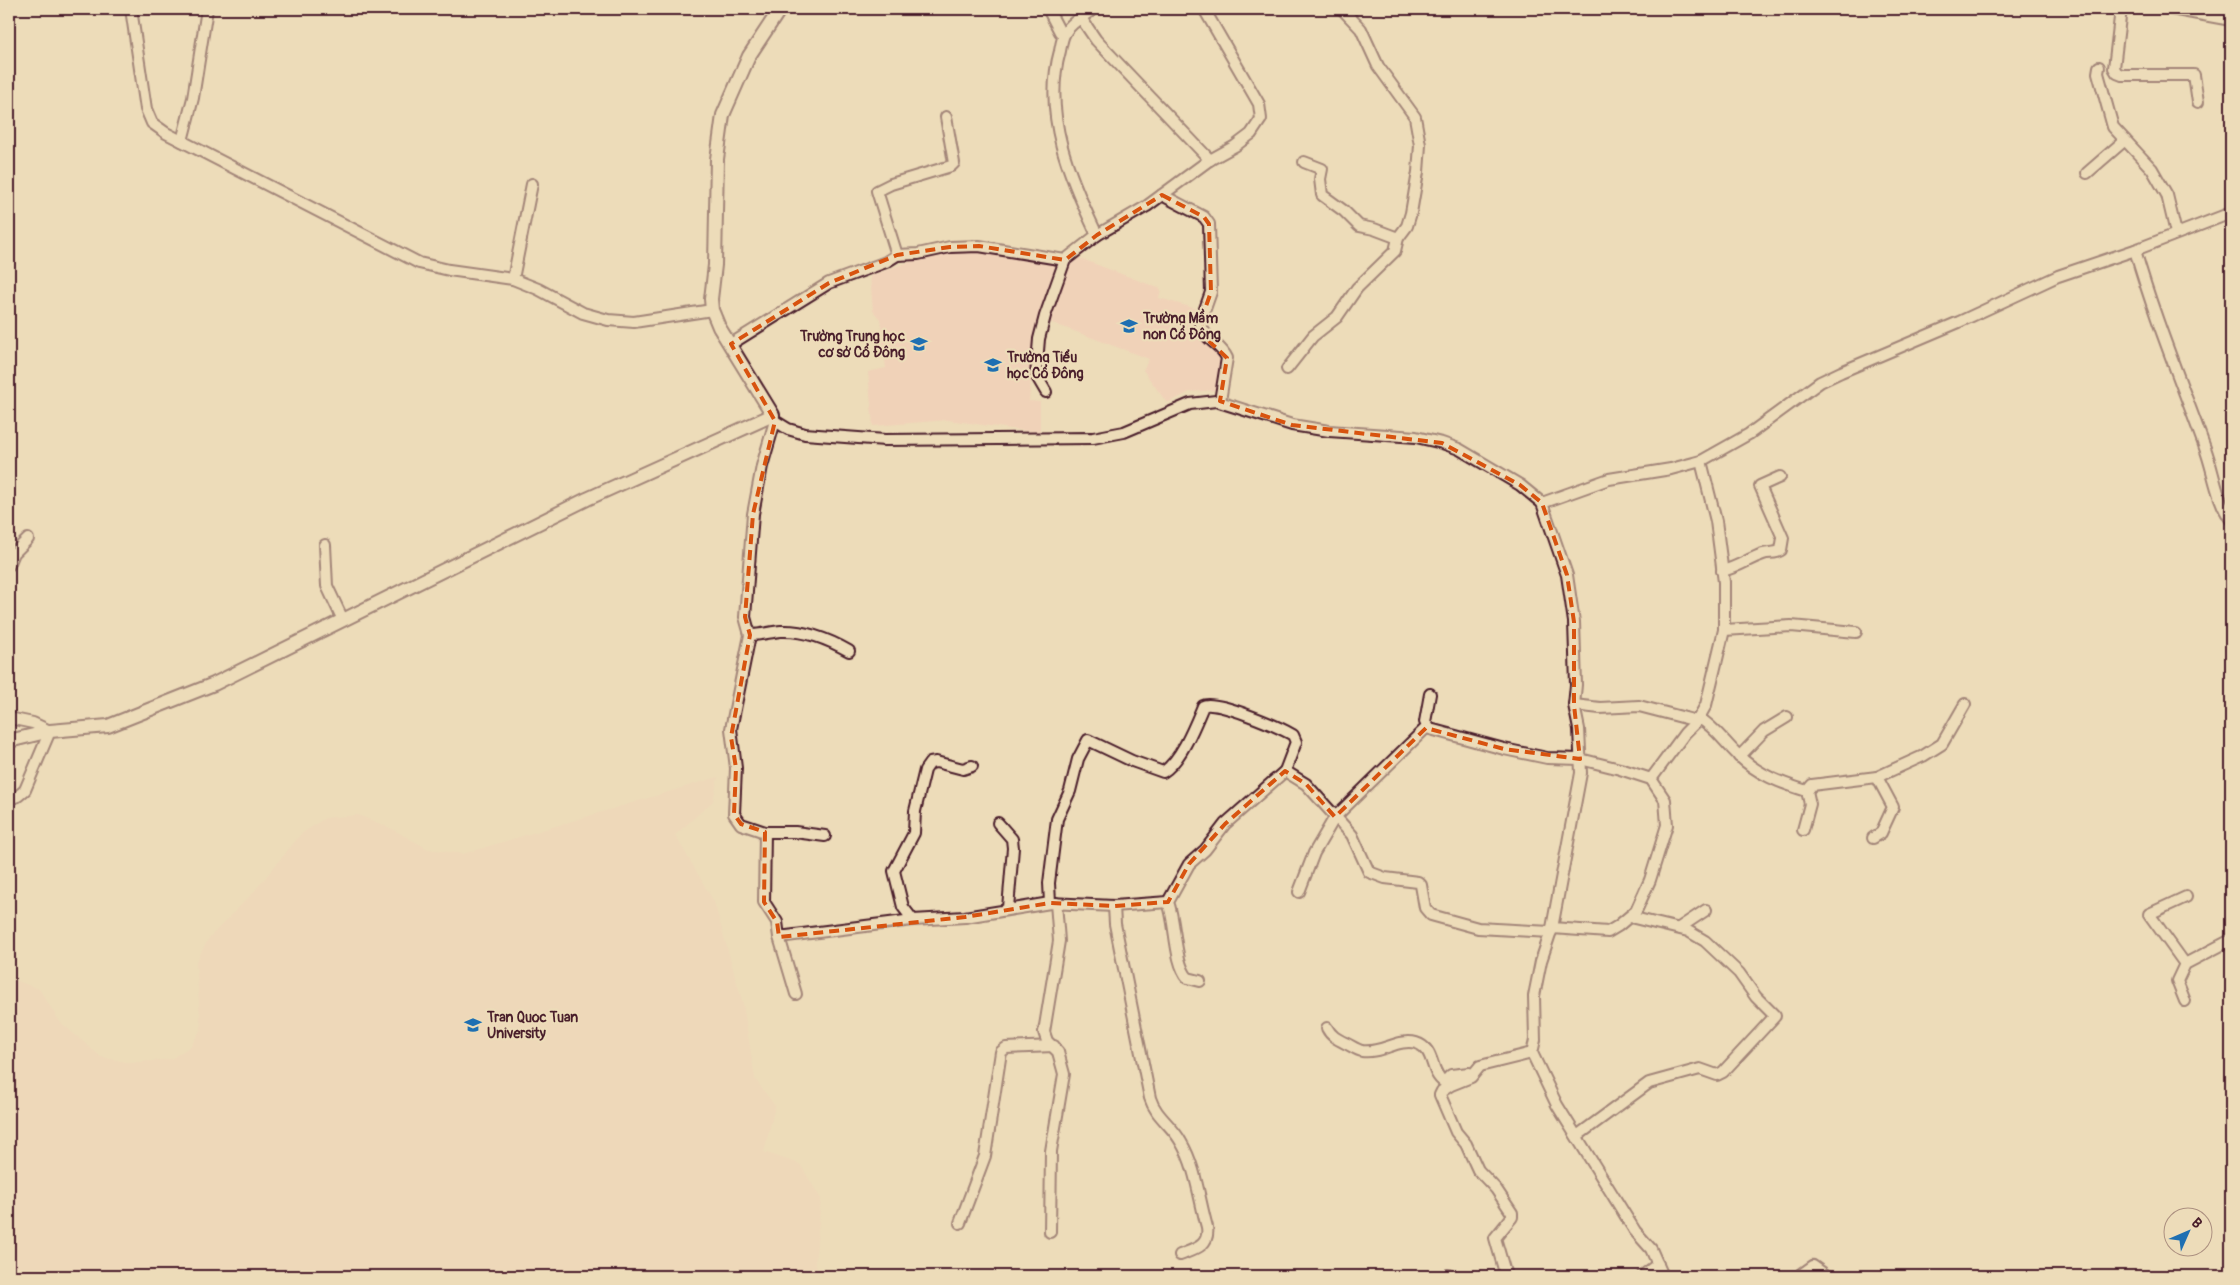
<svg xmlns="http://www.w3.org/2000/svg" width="2240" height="1285" font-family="Pangolin,sans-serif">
<rect width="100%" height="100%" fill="#eddcb9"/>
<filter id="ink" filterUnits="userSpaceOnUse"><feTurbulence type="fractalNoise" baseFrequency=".02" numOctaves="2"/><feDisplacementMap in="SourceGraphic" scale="10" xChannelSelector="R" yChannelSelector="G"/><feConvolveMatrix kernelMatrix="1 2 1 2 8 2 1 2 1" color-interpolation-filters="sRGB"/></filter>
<g filter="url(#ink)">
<g fill="#f0d2b8">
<path d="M 964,251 L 1056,263 L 1036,328 L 1029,401 L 1040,402 L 1040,433 L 948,420 L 873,426 L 868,372 L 886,368 L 880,319 L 873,311 L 870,276 L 931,254 Z"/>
<path d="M 1074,256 L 1161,289 L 1159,298 L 1197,309 L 1199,331 L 1205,342 L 1223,355 L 1218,390 L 1190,392 L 1167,403 L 1143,370 L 1149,359 L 1047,321 L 1067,265 Z"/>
<path d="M 718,777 L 713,801 L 675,835 L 714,902 L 743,1004 L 755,1079 L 775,1106 L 764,1152 L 800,1164 L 821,1199 L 815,1264 L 822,1276 L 9,1276 L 9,978 L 39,989 L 60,1022 L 101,1057 L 131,1063 L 171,1059 L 191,1046 L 201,1029 L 196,962 L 209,938 L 253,893 L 301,834 L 325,818 L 358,815 L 390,828 L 428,849 L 463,854 Z"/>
</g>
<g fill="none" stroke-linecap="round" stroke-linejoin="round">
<g stroke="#4a1f2b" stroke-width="14">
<g id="minor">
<path d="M 131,9 L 146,109 L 152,123 L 166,133 L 419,263 L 449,270 L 513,279 L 538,289 L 583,313 L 608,320 L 634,322 L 712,310"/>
<path d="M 1048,9 L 1060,32 L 1064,34"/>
<path d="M 2121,9 L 2114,68 L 2117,73 L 2122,75 L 2194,75 L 2198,102"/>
<path d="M 2171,9 L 2231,20"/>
<path d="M 1081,18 L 1096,40 L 1210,160"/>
<path d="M 2099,67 L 2098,73 L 2113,127 L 2152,169 L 2160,183 L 2167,195 L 2176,233"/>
<path d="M 182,141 L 193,98 L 207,9"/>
<path d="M 1304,162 L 1322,169 L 1320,179 L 1322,195 L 1344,211 L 1359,226 L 1374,229 L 1398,238"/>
<path d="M 2087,173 L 2125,140"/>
<path d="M 1162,195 L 1204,217 L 1209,224 L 1211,292 L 1200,323 C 1207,343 1220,343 1227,358 L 1220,401"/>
<path d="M 1097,235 L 1147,206 L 1208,161 L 1235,146 L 1251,134 L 1261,119 L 1259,104 L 1204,9"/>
<path d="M 2135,250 C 2154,317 2181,382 2205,448 C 2214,472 2216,499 2231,520"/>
<path d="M 897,255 L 877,191 L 891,184 L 951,166 L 954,163 L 946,117"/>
<path d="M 513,279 L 532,184"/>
<path d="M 731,344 L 829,283 L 886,262 L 897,255 L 918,254 L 950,247 L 979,246 L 1065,260"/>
<path d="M 1287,369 L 1313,336 L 1337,317 L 1357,288 L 1395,251 L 1398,238 L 1407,226 L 1411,213 L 1418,172 L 1420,145 L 1415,117 L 1378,66 L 1361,29 L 1342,9"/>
<path d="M 1046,392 L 1036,375 L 1039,339 L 1045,316 L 1065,260 L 1097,235 C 1070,178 1042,115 1060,51 C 1061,46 1062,38 1065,33 C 1071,22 1084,16 1094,9"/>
<path d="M 773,415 L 775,421 L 788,429 L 805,434 L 885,440 L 1093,438 L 1124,432 L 1190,404 L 1216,401 L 1292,425 L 1329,431 L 1416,437 L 1442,443 L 1459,449 L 1520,485 L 1542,503 L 1567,575 L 1574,622 L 1576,685 L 1574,705 L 1579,729 L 1581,773 L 1552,928 L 1541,961 L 1534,996 L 1535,1040 L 1532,1053 L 1557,1105 L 1635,1231 L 1651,1249 L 1663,1276"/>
<path d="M 775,421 L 762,466 L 753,514 L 745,617 L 750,635 L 731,729 L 736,768 L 734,814 L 741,824 L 765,832 L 795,832 L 825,836"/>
<path d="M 1542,503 L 1609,479 L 1671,469 L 1701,461 L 1749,434 L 1820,382 L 1841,372 L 1959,322 L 2058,276 L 2135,250 L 2231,213"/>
<path d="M 325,545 L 327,586 L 343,620"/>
<path d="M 9,565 L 14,553 L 28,539"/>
<path d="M 1722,571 C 1739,567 1748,559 1763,554 C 1769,552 1776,554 1781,550 L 1783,538 L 1760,486 L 1780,477"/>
<path d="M 1724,630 L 1791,626 L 1856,632"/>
<path d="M 750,635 C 761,635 770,632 781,631 C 806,630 828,639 849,651"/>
<path d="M 1430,694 L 1425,722 L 1430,729 L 1504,749 L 1547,758 L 1580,759 L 1620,769 L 1651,779 L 1665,800 L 1667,825 L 1650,880 L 1636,911 L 1618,926 L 1608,932 L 1552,928"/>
<path d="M 1574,705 L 1600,708 L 1639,706 L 1697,721"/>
<path d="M 9,718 L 33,723 L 50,731 L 25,790 L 18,796 L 9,799"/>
<path d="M 1699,718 C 1715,727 1725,743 1738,755 C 1758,775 1781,783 1807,791 L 1812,785 L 1877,777 L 1923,756 L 1942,744 L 1965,704"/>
<path d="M 1739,757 L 1764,731 L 1787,717"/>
<path d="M 1651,779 L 1685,733 L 1697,721 L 1706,705 L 1724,630 L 1724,582 L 1716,521 L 1701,461"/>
<path d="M 998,823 L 1012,839 L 1013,848 L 1008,908"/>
<path d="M 1803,830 L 1810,804 L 1807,791"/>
<path d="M 765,832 L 764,902 L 777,922 L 779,937 L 796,994"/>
<path d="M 1873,838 L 1881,833 L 1893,807 L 1877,777"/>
<path d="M 1299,892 L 1314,853 L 1335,817 L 1427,727"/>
<path d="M 1050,903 L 1049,883 L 1057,819 L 1070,791 L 1078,759 L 1088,740 L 1132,761 L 1163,772 C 1181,761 1195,725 1203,706 C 1215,699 1279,727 1293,735 L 1296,742 L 1285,771"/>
<path d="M 1114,906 L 1115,924 L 1150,1098 C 1156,1117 1172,1125 1181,1142 C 1196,1167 1199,1199 1207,1227 C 1210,1246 1195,1249 1180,1255"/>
<path d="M 913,920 L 903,907 L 894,871 L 914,833 L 915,811 L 925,770 L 930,763 L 936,762 L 963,769 L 972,766"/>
<path d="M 1679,928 L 1706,910"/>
<path d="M 779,937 L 913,920 L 965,917 L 1050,903 L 1114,906 L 1168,902"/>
<path d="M 2185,964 L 2149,914 L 2186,897"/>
<path d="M 1200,981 L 1188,978 C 1174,963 1176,922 1168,902 L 1189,864 L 1205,850 L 1225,824 L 1285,771 L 1306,784 L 1352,835 L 1369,872 L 1385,878 L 1418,882 L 1421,885 L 1425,908 L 1431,915 L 1478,928 L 1551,932"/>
<path d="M 2185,1001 L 2177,981 L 2185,964 L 2231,940"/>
<path d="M 1327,1028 C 1331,1036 1337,1039 1345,1043 C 1350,1045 1357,1050 1362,1051 C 1380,1054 1399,1038 1416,1043 C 1436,1049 1429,1072 1444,1082 L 1451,1075 L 1469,1073"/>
<path d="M 1577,1136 L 1649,1083 L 1700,1069 L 1717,1075 L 1723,1072 L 1775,1016 L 1756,997 L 1739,973 L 1705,941 L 1688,931 L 1630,917"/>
<path d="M 960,1223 L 985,1156 L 1001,1052 L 1006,1048 L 1054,1046"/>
<path d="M 1050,1232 L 1051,1151 L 1064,1074 L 1058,1052 L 1047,1041 L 1044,1032 L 1059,941 L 1056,903"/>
<path d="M 1448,1276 L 1448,1275"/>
<path d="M 1506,1276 L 1495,1238 L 1512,1217 L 1512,1213 L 1496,1189 L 1478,1170 L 1466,1144 L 1456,1132 L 1440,1095 L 1442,1091 L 1451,1085 L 1471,1077 L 1480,1066 L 1532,1053"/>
<path d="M 1642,1276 L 1658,1264"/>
<path d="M 1799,1276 L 1813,1266 L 1827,1276"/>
</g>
</g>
<g stroke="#4a1f2b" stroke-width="16">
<path id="tertiary" d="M 9,741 L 50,731 L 108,726 L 214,684 L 587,499 L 773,415 L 719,327 L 712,310 L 711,299 L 715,265 L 717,159 L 723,115 L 749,56 L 780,9"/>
</g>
<use href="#minor" stroke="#eddcb9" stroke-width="10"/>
<use href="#tertiary" stroke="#eddcb9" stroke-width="12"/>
</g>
</g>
<path d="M0 0H2240V1285H0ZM 1162,195 L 1204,217 L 1209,224 L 1211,292 L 1200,323 L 1210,342 L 1227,358 L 1220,401 L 1292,425 L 1442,443 L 1520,485 L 1542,503 L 1567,575 L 1574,622 L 1574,705 L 1580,759 L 1504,749 L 1426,728 L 1335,817 L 1306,784 L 1285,771 L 1225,824 L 1189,864 L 1168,902 L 1114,906 L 1050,903 L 965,917 L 779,937 L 777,922 L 764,902 L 765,832 L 741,824 L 734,814 L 736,768 L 731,737 L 750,635 L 745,617 L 753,514 L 775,421 L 731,344 L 829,283 L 897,255 L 950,247 L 979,246 L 1065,260 L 1097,235 Z" fill="#eddcb9" fill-opacity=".55" fill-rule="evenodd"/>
<path fill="none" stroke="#d8530f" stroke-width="4" stroke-dasharray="10 6" stroke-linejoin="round" d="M 1162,195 L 1204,217 L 1209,224 L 1211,292 L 1200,323 L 1210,342 L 1227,358 L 1220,401 L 1292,425 L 1442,443 L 1520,485 L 1542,503 L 1567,575 L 1574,622 L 1574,705 L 1580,759 L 1504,749 L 1426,728 L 1335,817 L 1306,784 L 1285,771 L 1225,824 L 1189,864 L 1168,902 L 1114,906 L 1050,903 L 965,917 L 779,937 L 777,922 L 764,902 L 765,832 L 741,824 L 734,814 L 736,768 L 731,737 L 750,635 L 745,617 L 753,514 L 775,421 L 731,344 L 829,283 L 897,255 L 950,247 L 979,246 L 1065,260 L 1097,235 Z"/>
<defs>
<g id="school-bare" transform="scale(1.35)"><path d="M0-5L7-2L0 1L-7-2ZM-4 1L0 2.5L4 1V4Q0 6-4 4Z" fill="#1f6fb2" stroke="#eddcb9" stroke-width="2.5" paint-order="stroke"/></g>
<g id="university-bare" transform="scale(1.35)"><path d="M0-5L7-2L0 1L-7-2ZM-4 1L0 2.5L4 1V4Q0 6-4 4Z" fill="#1f6fb2" stroke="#eddcb9" stroke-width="2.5" paint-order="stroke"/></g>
</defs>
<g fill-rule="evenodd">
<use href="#school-bare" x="1129" y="326"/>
<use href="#school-bare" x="919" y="344"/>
<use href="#school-bare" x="993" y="365"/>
<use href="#university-bare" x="473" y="1025"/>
</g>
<g text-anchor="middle" stroke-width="4.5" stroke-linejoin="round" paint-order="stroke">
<g font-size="14" font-weight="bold" fill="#4a1f2b" stroke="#eddcb9" text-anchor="start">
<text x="1143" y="323">Trường Mầm<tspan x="1143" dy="16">non Cổ Đông</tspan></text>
<text x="905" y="341" text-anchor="end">Trường Trung học<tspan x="905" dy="16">cơ sở Cổ Đông</tspan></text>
<text x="1007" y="362">Trường Tiểu<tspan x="1007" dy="16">học Cổ Đông</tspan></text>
<text x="487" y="1022">Tran Quoc Tuan<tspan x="487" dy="16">University</tspan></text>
</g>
</g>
<rect width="2240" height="1285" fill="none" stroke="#eddcb9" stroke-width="30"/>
<rect x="15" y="15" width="2210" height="1255" fill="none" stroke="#4a1f2b" stroke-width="2" filter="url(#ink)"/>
<g transform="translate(2188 1232) rotate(45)"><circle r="24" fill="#eddcb9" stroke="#ac9080"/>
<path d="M0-4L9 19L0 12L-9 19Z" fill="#1f6fb2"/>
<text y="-8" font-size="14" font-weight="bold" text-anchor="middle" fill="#4a1f2b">B</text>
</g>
</svg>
